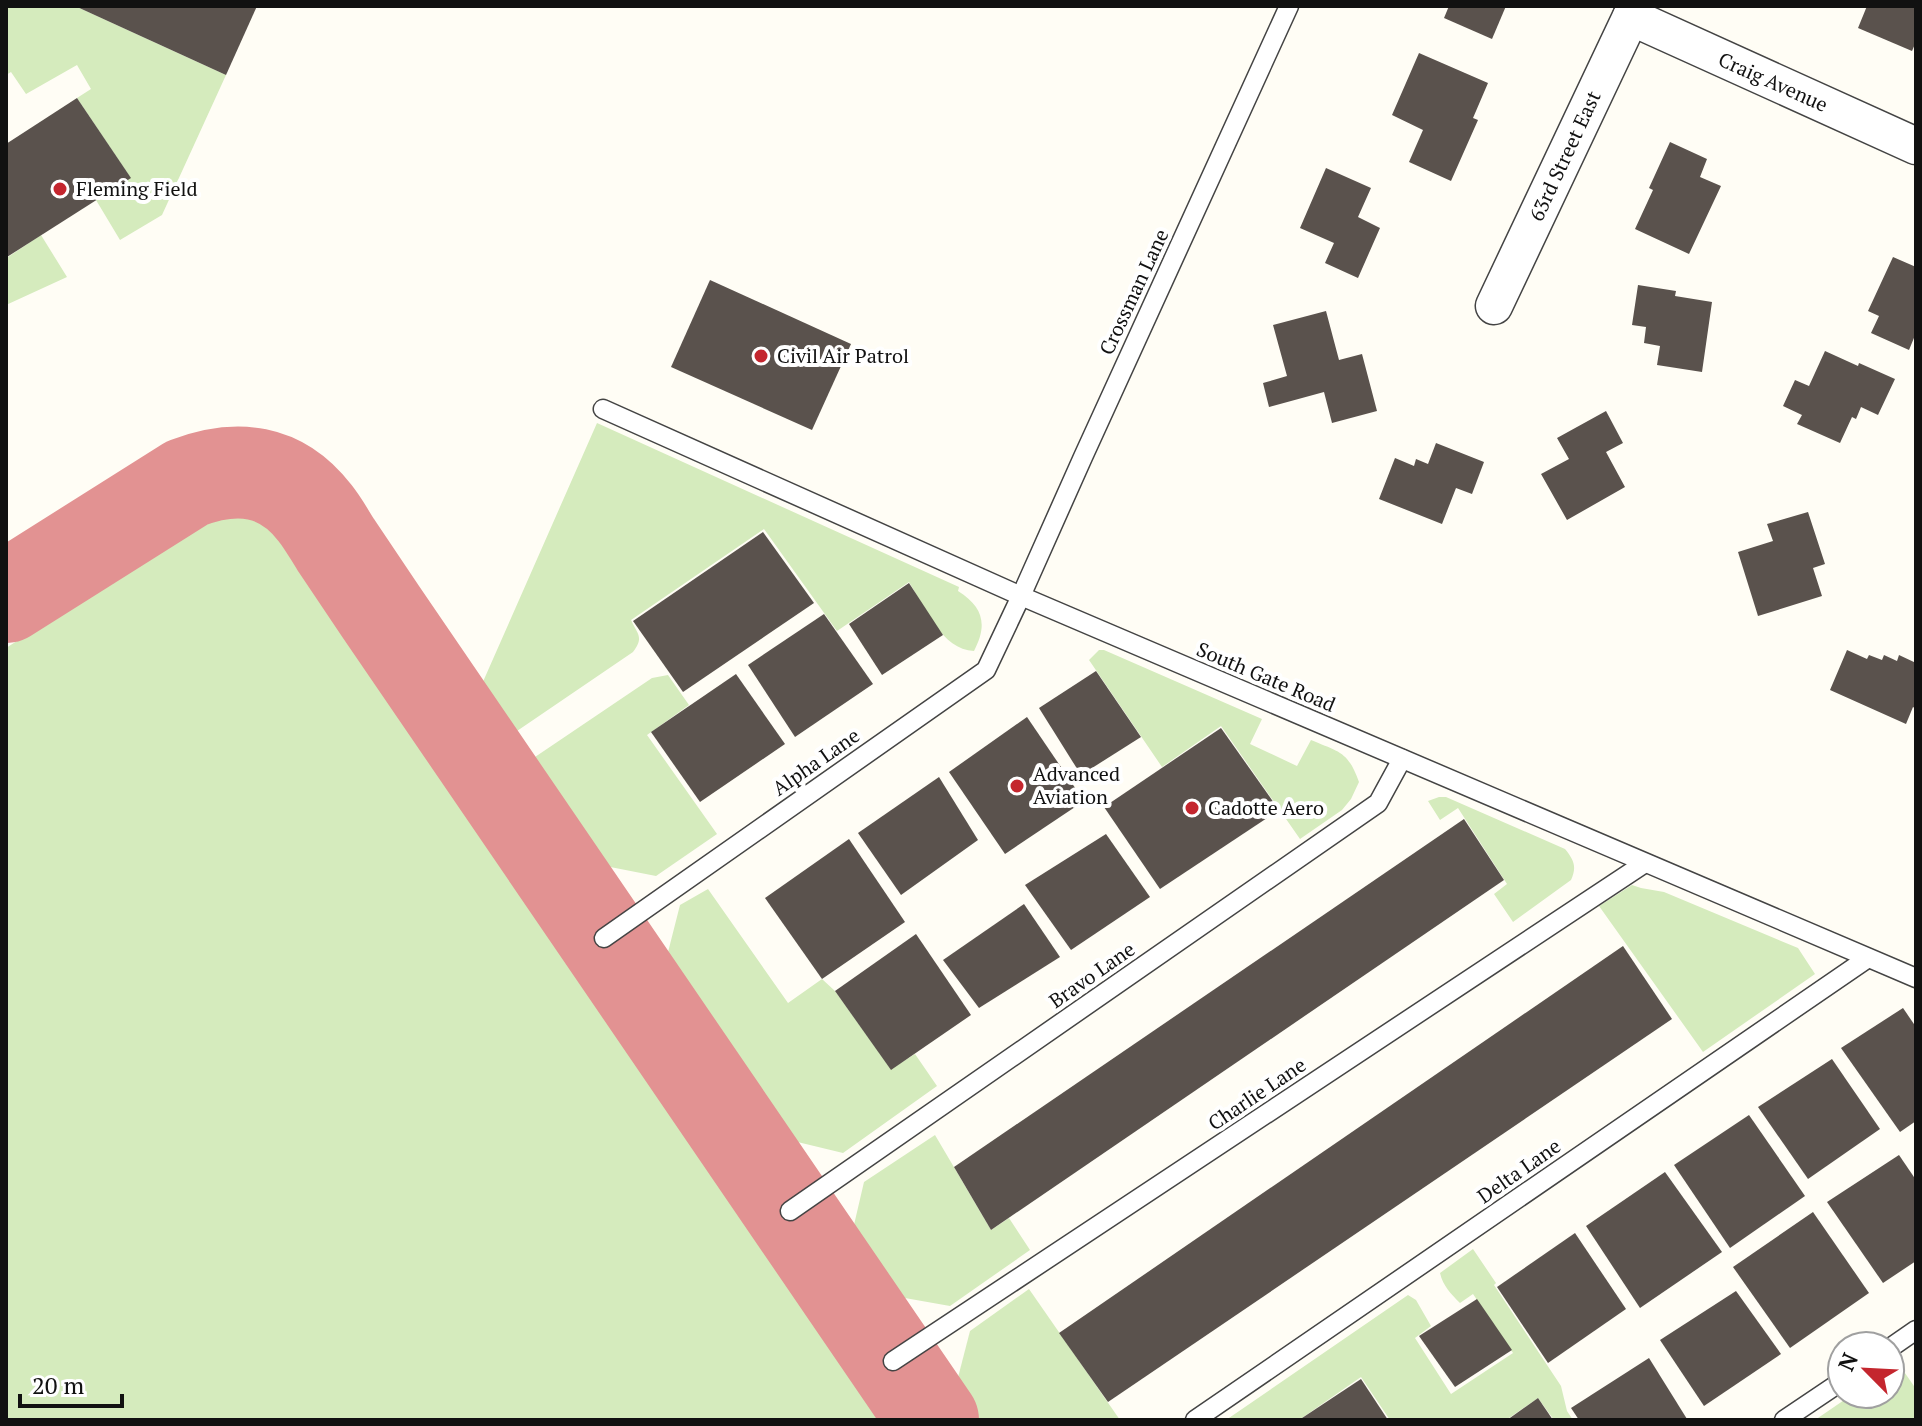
<svg xmlns="http://www.w3.org/2000/svg" width="1922" height="1426" font-family="'PT Serif',serif">
<rect width="100%" height="100%" fill="#fffdf5"/>
<g fill="#d5ebbd">
<path d="M 6,6 L 75,6 L 226,75 L 162,215 L 120,240 L 96,200 L 130,177 L 77,98 L 91,89 L 77,65 L 26,94 L 11,72 L 6,75 Z"/>
<path d="M 41,235 L 67,277 L 6,305 L 6,255 L 8,257 Z"/>
<path d="M 597,423 L 959,587 L 958,591 C 983,607 988,624 974,651 C 942,650 924,606 909,582 L 837,631 L 764,529 L 631,620 C 638,635 644,637 633,652 L 517,731 L 504,732 L 478,693 Z"/>
<path d="M 251,513 L 279,515 L 293,531 L 896,1420 L 6,1420 L 6,648 L 216,514 Z"/>
<path d="M 1099,650 L 1104,650 L 1262,719 L 1250,744 L 1297,766 L 1311,740 C 1339,752 1348,751 1359,782 L 1351,799 L 1342,810 L 1300,839 L 1221,726 L 1162,767 L 1089,660 Z"/>
<path d="M 668,675 L 689,705 L 647,735 L 717,834 L 656,876 L 595,864 L 529,770 L 535,757 L 652,678 Z"/>
<path d="M 1439,797 L 1446,797 L 1565,849 C 1574,860 1577,867 1571,880 L 1513,922 L 1494,894 L 1507,884 L 1458,808 L 1440,820 L 1428,801 Z"/>
<path d="M 1632,885 L 1641,888 L 1664,892 L 1798,948 L 1815,974 L 1703,1052 L 1599,906 Z"/>
<path d="M 708,889 L 788,1003 L 822,979 L 835,991 L 891,1069 L 915,1054 L 937,1086 L 843,1153 L 781,1138 L 665,964 L 680,905 Z"/>
<path d="M 935,1135 L 991,1230 L 1009,1218 L 1030,1250 L 950,1306 L 888,1295 L 850,1242 L 864,1182 Z"/>
<path d="M 1473,1249 L 1496,1283 L 1494,1285 L 1561,1386 L 1567,1411 L 1573,1420 L 1554,1420 L 1538,1398 L 1506,1420 L 1390,1420 L 1361,1377 L 1299,1420 L 1226,1420 L 1408,1295 L 1416,1300 L 1431,1326 L 1415,1338 L 1451,1394 L 1513,1353 L 1473,1294 L 1460,1303 C 1451,1294 1443,1286 1440,1273 Z"/>
<path d="M 1029,1289 L 1120,1420 L 973,1420 L 954,1393 L 970,1331 Z"/>
<path d="M 1898,1363 L 1916,1389 L 1916,1420 L 1815,1420 L 1853,1394 L 1890,1394 L 1890,1368 Z"/>
</g>
<g fill="none" stroke-linecap="round" stroke-linejoin="round">
<path stroke="#e29292" stroke-width="92" d="M 6,597 L 187,483 C 237,464 281,469 315,513 C 323,523 329,534 336,545 C 351,567 366,590 381,612 L 933,1420"/>
</g>
<g fill="#5a524d">
<path d="M 75,6 L 257,6 L 226,75 Z"/>
<path d="M 1449,6 L 1506,6 L 1492,39 L 1444,18 Z"/>
<path d="M 1867,6 L 1916,6 L 1916,42 L 1912,51 L 1858,28 Z"/>
<path d="M 1419,53 L 1488,83 L 1473,118 L 1478,120 L 1451,181 L 1409,162 L 1423,130 L 1392,115 Z"/>
<path d="M 77,98 L 131,178 L 7,257 L 6,255 L 6,144 Z"/>
<path d="M 1670,142 L 1707,159 L 1700,177 L 1721,186 L 1689,254 L 1635,229 L 1653,190 L 1649,188 Z"/>
<path d="M 1326,168 L 1371,188 L 1358,217 L 1380,228 L 1358,278 L 1325,263 L 1334,243 L 1300,228 Z"/>
<path d="M 1893,257 L 1916,267 L 1916,333 L 1909,350 L 1871,333 L 1879,316 L 1868,311 Z"/>
<path d="M 710,280 L 851,344 L 812,430 L 671,367 Z"/>
<path d="M 1638,285 L 1676,291 L 1675,296 L 1712,302 L 1702,372 L 1657,365 L 1660,346 L 1644,343 L 1646,327 L 1632,325 Z"/>
<path d="M 1326,311 L 1339,360 L 1362,354 L 1377,411 L 1332,423 L 1324,392 L 1269,407 L 1263,383 L 1287,376 L 1273,325 Z"/>
<path d="M 1825,351 L 1858,366 L 1859,363 L 1895,379 L 1878,415 L 1861,407 L 1856,419 L 1852,417 L 1840,443 L 1797,424 L 1802,415 L 1783,406 L 1795,380 L 1809,386 Z"/>
<path d="M 1606,411 L 1623,443 L 1606,452 L 1625,487 L 1567,520 L 1541,474 L 1569,459 L 1557,438 Z"/>
<path d="M 1436,443 L 1484,462 L 1472,494 L 1456,488 L 1442,524 L 1379,499 L 1395,458 L 1414,466 L 1416,459 L 1428,464 Z"/>
<path d="M 1808,512 L 1825,564 L 1813,568 L 1822,596 L 1758,616 L 1738,552 L 1773,541 L 1767,524 Z"/>
<path d="M 763,532 L 814,603 L 683,692 L 633,621 Z"/>
<path d="M 909,583 L 943,635 L 882,675 L 849,624 Z"/>
<path d="M 824,614 L 873,684 L 795,737 L 748,665 Z"/>
<path d="M 1847,650 L 1867,659 L 1869,655 L 1882,660 L 1884,655 L 1897,661 L 1899,655 L 1916,663 L 1916,709 L 1913,707 L 1906,724 L 1830,690 Z"/>
<path d="M 1096,671 L 1141,737 L 1081,775 L 1039,708 Z"/>
<path d="M 736,674 L 785,744 L 700,802 L 651,732 Z"/>
<path d="M 1027,717 L 1084,801 L 1005,854 L 949,772 Z"/>
<path d="M 1221,728 L 1279,810 L 1160,889 L 1104,807 Z"/>
<path d="M 939,777 L 978,840 L 901,895 L 858,833 Z"/>
<path d="M 1464,819 L 1504,880 L 991,1230 L 954,1167 Z"/>
<path d="M 1106,834 L 1150,897 L 1071,950 L 1025,885 Z"/>
<path d="M 849,839 L 905,922 L 822,979 L 765,898 Z"/>
<path d="M 1024,904 L 1060,957 L 979,1008 L 943,960 Z"/>
<path d="M 916,934 L 971,1015 L 891,1070 L 835,991 Z"/>
<path d="M 1623,946 L 1672,1019 L 1108,1402 L 1059,1333 Z"/>
<path d="M 1903,1008 L 1916,1027 L 1916,1121 L 1900,1132 L 1841,1048 Z"/>
<path d="M 1832,1059 L 1880,1129 L 1808,1179 L 1758,1107 Z"/>
<path d="M 1749,1115 L 1805,1196 L 1730,1248 L 1674,1165 Z"/>
<path d="M 1899,1155 L 1916,1180 L 1916,1261 L 1883,1283 L 1827,1202 Z"/>
<path d="M 1665,1172 L 1722,1252 L 1640,1308 L 1586,1226 Z"/>
<path d="M 1813,1212 L 1869,1293 L 1790,1348 L 1733,1267 Z"/>
<path d="M 1575,1233 L 1626,1309 L 1548,1363 L 1497,1287 Z"/>
<path d="M 1736,1291 L 1781,1354 L 1704,1406 L 1660,1340 Z"/>
<path d="M 1477,1299 L 1512,1350 L 1455,1387 L 1419,1336 Z"/>
<path d="M 1649,1358 L 1687,1419 L 1579,1420 L 1571,1408 Z"/>
<path d="M 1361,1379 L 1388,1420 L 1299,1420 Z"/>
<path d="M 1538,1398 L 1553,1420 L 1507,1420 Z"/>
</g>
<g fill="none" stroke-linecap="round" stroke-linejoin="round">
<g stroke="#444" stroke-width="21">
<g id="service">
<path d="M 603,409 L 1021,596 L 1916,978"/>
<path d="M 604,938 L 986,670 L 1021,596 L 1083,457 L 1289,6"/>
<path d="M 790,1211 L 1378,803 L 1402,759"/>
<path d="M 1890,1348 L 1916,1330"/>
<path d="M 893,1361 L 1645,863"/>
<path d="M 1195,1420 L 1868,958"/>
<path d="M 1784,1420 L 1842,1381"/>
</g>
</g>
<g stroke="#444" stroke-width="39">
<g id="minor">
<path d="M 1631,17 L 1916,146"/>
<path d="M 1494,306 L 1636,6"/>
</g>
</g>
<use href="#service" stroke="#fff" stroke-width="18"/>
<use href="#minor" stroke="#fff" stroke-width="36"/>
</g>
<g fill="#c4262e" stroke="#fff" stroke-width="3">
<circle cx="60" cy="189" r="8"/>
<circle cx="761" cy="356" r="8"/>
<circle cx="1017" cy="786" r="8"/>
<circle cx="1192" cy="808" r="8"/>
</g>
<g text-anchor="middle" stroke-width="8" stroke-linejoin="round" paint-order="stroke">
<g font-size="20" fill="#111" stroke="#fff">
<text transform="translate(1773 82) rotate(24)" y="7">Craig Avenue</text>
<text transform="translate(1565 156) rotate(-65)" y="7">63rd Street East</text>
<text transform="translate(1134 292) rotate(-65)" y="7">Crossman Lane</text>
<text transform="translate(1266 677) rotate(23)" y="7">South Gate Road</text>
<text transform="translate(816 762) rotate(-35)" y="7">Alpha Lane</text>
<text transform="translate(1092 975) rotate(-35)" y="7">Bravo Lane</text>
<text transform="translate(1257 1094) rotate(-34)" y="7">Charlie Lane</text>
<text transform="translate(1519 1171) rotate(-35)" y="7">Delta Lane</text>
</g>
<g font-size="20" fill="#111" stroke="#fff" text-anchor="start">
<text x="76" y="196">Fleming Field</text>
<text x="777" y="363">Civil Air Patrol</text>
<text x="1033" y="781">Advanced<tspan x="1033" dy="23">Aviation</tspan></text>
<text x="1208" y="815">Cadotte Aero</text>
</g>
</g>
<rect width="1922" height="1426" fill="none" stroke="#111111" stroke-width="16"/>
<g transform="translate(1866 1370) rotate(294)"><circle r="38" fill="#ffffff" stroke="#a0a0a0" stroke-width="2"/>
<path d="M0-6L14 30L0 20L-14 30Z" fill="#c4262e"/>
<text y="-12" font-size="22" font-weight="bold" text-anchor="middle" fill="#111111">N</text>
</g>
<path d="M20 1394v12h102v-12" fill="none" stroke="#111111" stroke-width="4"/>
<text x="32" y="1394" font-size="24" fill="#111111" stroke="#ffffff" stroke-width="6" paint-order="stroke">20 m</text>
</svg>
